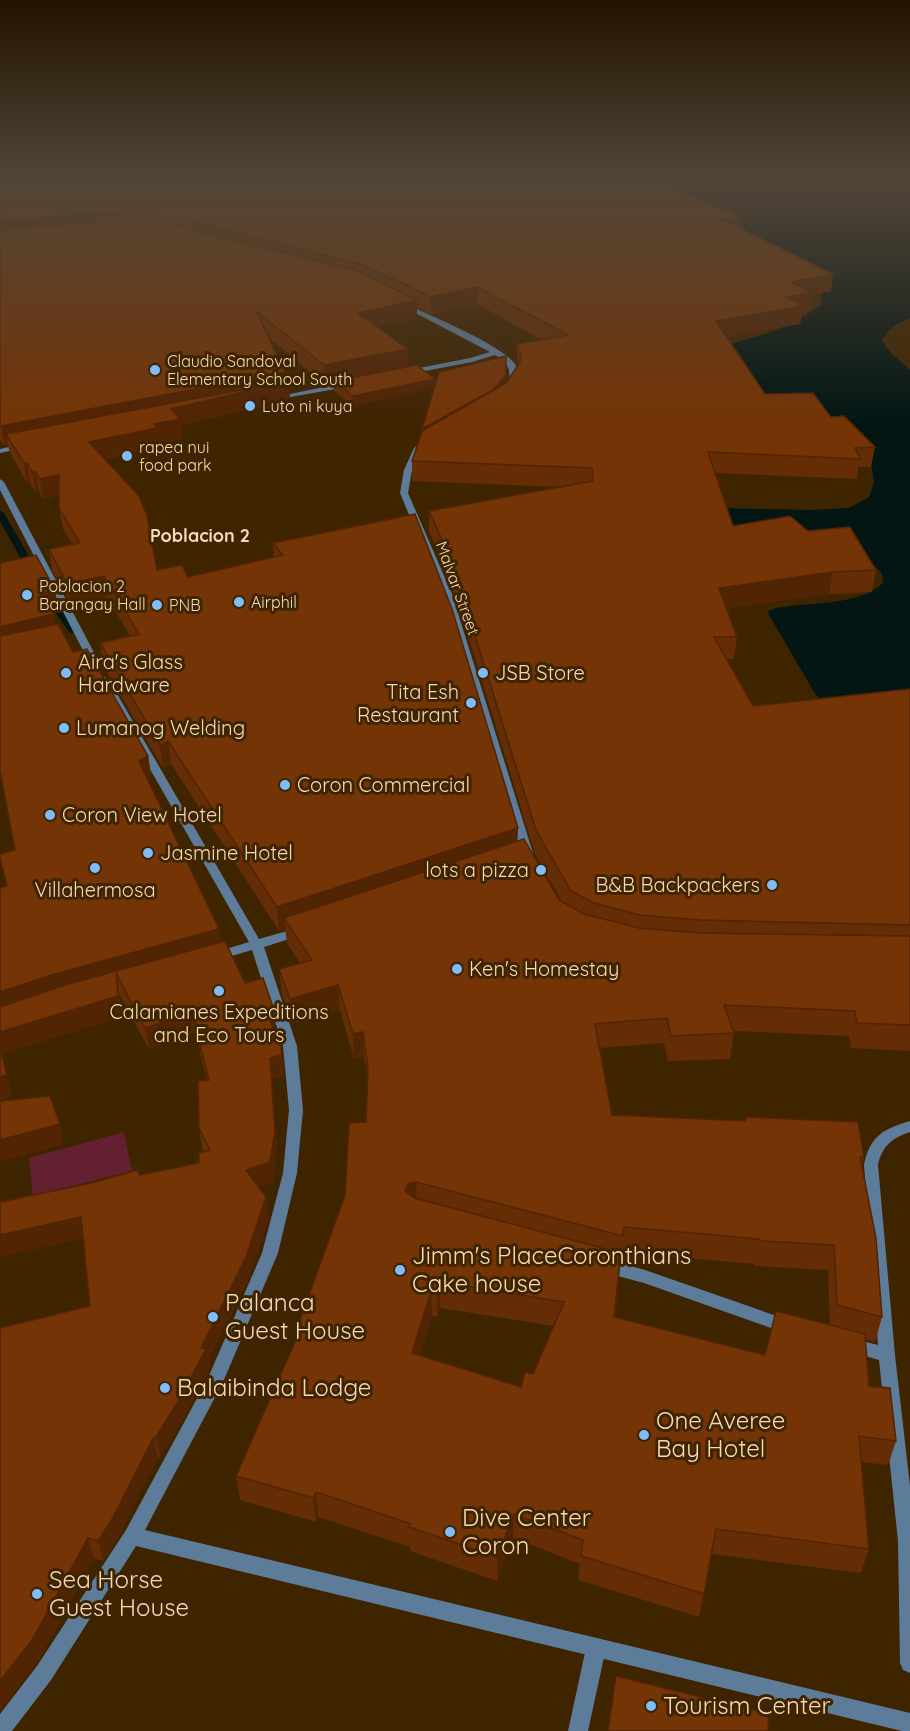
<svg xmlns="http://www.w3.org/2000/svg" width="910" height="1731" font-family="Quicksand,sans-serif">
<rect width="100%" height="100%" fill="#3f2400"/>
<path fill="#622030" d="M 124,1132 L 132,1171 L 33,1196 L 29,1158 Z"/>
<path fill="#031614" d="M 321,180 L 910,180 L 910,318 C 897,324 888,328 882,341 L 890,352 L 910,370 L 910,703 L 823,703 L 814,692 L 769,615 L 768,611 L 776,608 C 808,602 860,606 883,583 L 882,574 L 868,559 L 715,532 L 620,506 L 812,510 L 849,508 L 869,497 L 874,482 L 871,463 L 708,405 L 718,347 C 760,336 785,331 821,305 L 821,292 Z"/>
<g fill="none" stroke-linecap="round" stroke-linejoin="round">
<g fill="#031614" fill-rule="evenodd">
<path d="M 0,510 L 4,513 L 37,570 L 35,572 L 32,573 L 27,570 L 0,521 Z"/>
<path d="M 48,592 L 51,593 L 76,629 L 76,633 L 70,633 L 43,595 Z"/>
</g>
<g fill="#5d7c9a" fill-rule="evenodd">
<path d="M 910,1121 L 910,1132 C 892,1138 882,1146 878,1165 L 895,1355 L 910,1486 L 910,1673 L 903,1670 L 900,1663 L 898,1541 L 879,1360 L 845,1350 L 843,1345 L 845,1340 L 851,1338 L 878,1345 L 864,1165 C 870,1136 883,1129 910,1121 Z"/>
<path d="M 605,1259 L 645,1270 L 788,1320 L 794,1322 L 796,1327 L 794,1332 L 788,1334 L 644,1283 L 599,1271 L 597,1266 L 599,1261 Z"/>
<path d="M 596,1638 L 603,1641 L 606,1648 L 588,1731 L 568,1731 L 586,1648 L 589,1641 Z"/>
</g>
<g fill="#5d7c9a" fill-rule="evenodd">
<path d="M 402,304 L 406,304 C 431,316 500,344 515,364 C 520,371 518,379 515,387 L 508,385 C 512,370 508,363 495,355 L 472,362 L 404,375 L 404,371 L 470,358 L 490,352 L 402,306 Z"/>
<path d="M 349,382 L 353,384 L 352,386 L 274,400 L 270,398 Z"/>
<path d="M 421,442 L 428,444 L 421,449 L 412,470 L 408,493 L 452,594 L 533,853 L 531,856 L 523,856 L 521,853 L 442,594 L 400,493 L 404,470 L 414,448 Z"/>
<path d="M 25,443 L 28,443 L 28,447 L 0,453 L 0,449 Z"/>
<path d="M 0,479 L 4,482 L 99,662 L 98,664 L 90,664 L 89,662 L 0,490 Z"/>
<path d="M 104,677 L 109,680 L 259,939 L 301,927 L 307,931 L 305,934 L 264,947 L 297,1046 L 303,1110 L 297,1173 L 278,1253 L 223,1382 L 145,1530 L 910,1713 L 910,1731 L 902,1731 L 136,1546 L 51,1680 L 12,1731 L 0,1731 L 0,1714 L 37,1666 L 126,1530 L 208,1378 L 262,1253 L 283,1173 L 289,1110 L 283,1046 L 252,950 L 218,960 L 212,956 L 213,953 L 249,942 L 99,680 Z"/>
</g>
</g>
<g fill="#642d05" fill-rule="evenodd">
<path d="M 0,180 L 739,228 L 831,291 L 811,295 L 809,310 L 802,312 L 800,324 L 727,337 L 765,394 L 831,417 L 875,447 L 871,467 L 858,467 L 857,479 L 715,473 L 733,526 L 808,531 L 876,570 L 872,592 L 829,594 L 727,608 L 737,637 L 734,659 L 727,659 L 753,706 L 910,689 L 910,1051 L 851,1048 L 849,1036 L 733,1031 L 734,1033 L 730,1059 L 668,1061 L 664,1043 L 600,1048 L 612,1115 L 745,1121 L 745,1117 L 864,1157 L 862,1166 L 882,1317 L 875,1342 L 865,1339 L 869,1386 L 896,1441 L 888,1465 L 861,1462 L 869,1549 L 861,1573 L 712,1554 L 699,1617 L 578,1580 L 580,1564 L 513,1538 L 497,1581 L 410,1551 L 410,1547 L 318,1517 L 316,1522 L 240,1500 L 236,1476 L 296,1340 L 295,1334 L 345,1195 L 366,1122 L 368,1081 L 364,1057 L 354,1059 L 340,1010 L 292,1024 L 282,994 L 279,969 L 300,963 L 287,943 L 285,929 L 279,931 L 171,764 L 163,768 L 103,665 L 100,643 L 130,636 L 107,597 L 71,605 L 52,570 L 49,549 L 72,544 L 63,529 L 59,508 L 59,495 L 43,499 L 39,491 L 36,492 L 30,483 L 27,483 L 10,453 L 8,445 L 5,446 L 0,440 ZM 477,304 L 542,340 L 517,344 L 517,362 L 518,365 L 506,383 L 435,384 L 435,379 L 408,367 L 377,326 L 417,318 L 417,307 L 431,314 ZM 269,338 L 325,384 L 334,382 L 334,391 L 353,406 L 434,388 L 422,432 L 412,461 L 412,481 L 560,487 L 429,511 L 429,532 L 443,563 L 466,629 L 535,854 L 562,902 L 559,900 L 518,841 L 273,543 L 274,557 L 188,577 L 157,570 L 105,459 L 159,447 L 159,443 L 182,439 L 181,426 L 290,399 L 286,381 ZM 621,1252 L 754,1264 L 755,1266 L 828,1270 L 830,1325 L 765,1355 L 615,1317 ZM 440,1308 L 554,1326 L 533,1374 L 521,1387 L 420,1356 L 432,1316 L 437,1317 Z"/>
<path d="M 36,555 L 55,590 L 58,608 L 51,610 L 53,614 L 55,625 L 58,624 L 73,652 L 87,649 L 148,756 L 151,775 L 146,778 L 219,929 L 221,942 L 225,941 L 245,983 L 263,978 L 273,1007 L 275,1028 L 273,1028 L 281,1047 L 284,1076 L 272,1078 L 277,1151 L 273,1182 L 259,1187 L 266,1197 L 269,1218 L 249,1278 L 208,1361 L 209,1370 L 208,1372 L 180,1425 L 160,1457 L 158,1457 L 116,1541 L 103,1561 L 94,1558 L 39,1659 L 0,1710 L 0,1328 L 90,1306 L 83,1238 L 0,1257 L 0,1202 L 91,1183 L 138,1170 L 139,1175 L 199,1163 L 199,1153 L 203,1152 L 202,1148 L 199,1128 L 198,1081 L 207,1080 L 200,1054 L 199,1044 L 197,1044 L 194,1033 L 149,1049 L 119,994 L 122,1017 L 1,1054 L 12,1096 L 0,1100 L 0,888 L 6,886 L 0,858 L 0,854 L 15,850 L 0,771 L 0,563 Z"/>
</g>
<g fill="#512404">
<path d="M 91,214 L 93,230 L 0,238 L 0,221 Z"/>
<path d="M 741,217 L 739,233 L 721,219 Z"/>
<path d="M 833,274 L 831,291 L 811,295 L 809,310 L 802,312 L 800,324 L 715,339 L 716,321 L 786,297 L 792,282 Z"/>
<path d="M 477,287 L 477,304 L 431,314 L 431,297 Z"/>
<path d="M 417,300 L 417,318 L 358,330 L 358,313 Z"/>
<path d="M 408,349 L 408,368 L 325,384 L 324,365 Z"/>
<path d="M 285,372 L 286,381 L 289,381 L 290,399 L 181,426 L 182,439 L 159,443 L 159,447 L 92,461 L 6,434 L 8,445 L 5,446 L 1,426 Z"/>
<path d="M 506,375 L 506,384 L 422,439 L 422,429 Z"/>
<path d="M 435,379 L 435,388 L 353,406 L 353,396 Z"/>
<path d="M 24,463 L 27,463 L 30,483 L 27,483 Z"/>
<path d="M 32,472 L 36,472 L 39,491 L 36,492 Z"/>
<path d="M 59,475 L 63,495 L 43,499 L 40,479 Z"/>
<path d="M 833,572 L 829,594 L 717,609 L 719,588 Z"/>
<path d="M 104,576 L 107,597 L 71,605 L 67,584 Z"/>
<path d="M 55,590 L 58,608 L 47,611 L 44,593 Z"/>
<path d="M 53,614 L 57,632 L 0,646 L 0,627 Z"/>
<path d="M 168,741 L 171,764 L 163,768 L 160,745 Z"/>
<path d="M 148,756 L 151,775 L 141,781 L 139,761 Z"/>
<path d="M 518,828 L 517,852 L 284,918 L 285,929 L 279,931 L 277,907 Z"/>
<path d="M 219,929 L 222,949 L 116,973 L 122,1017 L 1,1054 L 0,1050 L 0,992 L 55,974 Z"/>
<path d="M 338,985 L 340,1010 L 292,1024 L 290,999 Z"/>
<path d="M 273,1007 L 275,1028 L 268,1029 L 265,1009 Z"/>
<path d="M 191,1013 L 194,1033 L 149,1049 L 145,1028 Z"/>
<path d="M 194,1023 L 197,1023 L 199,1044 L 197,1044 Z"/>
<path d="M 363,1032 L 364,1057 L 354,1059 L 353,1034 Z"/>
<path d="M 282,1055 L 284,1076 L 272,1078 L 277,1151 L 273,1182 L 249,1191 L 246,1170 L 270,1058 Z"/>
<path d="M 7,1075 L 12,1096 L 0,1100 L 0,1077 Z"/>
<path d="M 60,1124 L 64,1144 L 0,1162 L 0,1140 Z"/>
<path d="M 416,1182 L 417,1207 L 405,1191 L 408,1184 Z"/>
<path d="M 266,1197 L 269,1218 L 249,1278 L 208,1361 L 209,1370 L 208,1372 L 180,1425 L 160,1457 L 156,1437 L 201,1348 Z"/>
<path d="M 81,1217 L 86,1238 L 0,1257 L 0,1235 Z"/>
<path d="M 440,1282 L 440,1308 L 437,1317 L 437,1292 Z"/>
<path d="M 431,1291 L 432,1316 L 413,1379 L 412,1353 Z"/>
<path d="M 154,1437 L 158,1457 L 116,1541 L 103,1561 L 98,1541 Z"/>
<path d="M 316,1492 L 318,1517 L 316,1522 L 313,1498 Z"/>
<path d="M 514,1514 L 513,1538 L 497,1581 L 497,1557 Z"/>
<path d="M 88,1538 L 94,1558 L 39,1659 L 0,1710 L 0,1681 Z"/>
</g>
<g fill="#743406" stroke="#512404" stroke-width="1.5" fill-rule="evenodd">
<path d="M 0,180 L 563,180 L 579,185 L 611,180 L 653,180 L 741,217 L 721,219 L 833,274 L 792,282 L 812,293 L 786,297 L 803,306 L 716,321 L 765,394 L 813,393 L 831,417 L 844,416 L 875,447 L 855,448 L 860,459 L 708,452 L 733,526 L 790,516 L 808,531 L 850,527 L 876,570 L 833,572 L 719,588 L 737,637 L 714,637 L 753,706 L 910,689 L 910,925 L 700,920 L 640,915 L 594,903 L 571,891 L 536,830 L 466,607 L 443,542 L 429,511 L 593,481 L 592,468 L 412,461 L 422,431 L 506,383 L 520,362 L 521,355 L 517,344 L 568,335 L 477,287 L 431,297 L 364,265 L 174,217 L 91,214 L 0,221 Z"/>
<path d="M 91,222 L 173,225 L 359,271 L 417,300 L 358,313 L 408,349 L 324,365 L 256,311 L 285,372 L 1,426 L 0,425 L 0,230 Z"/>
<path d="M 506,356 L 506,375 L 493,390 L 422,429 L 439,372 Z"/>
<path d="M 417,365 L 435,379 L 353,396 L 334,381 Z"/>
<path d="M 289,381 L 171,409 L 180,419 L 154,424 L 157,428 L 89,442 L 139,496 L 147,516 L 157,570 L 182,565 L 188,577 L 283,555 L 273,543 L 415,514 L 452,609 L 518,828 L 277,907 L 168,741 L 160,745 L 100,643 L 139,634 L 104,576 L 67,584 L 49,549 L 80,543 L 59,508 L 59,475 L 40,479 L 36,472 L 32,472 L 27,463 L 24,463 L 6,434 Z"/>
<path d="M 36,555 L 55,590 L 44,593 L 53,614 L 0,627 L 0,563 Z"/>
<path d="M 58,624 L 73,652 L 87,649 L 148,756 L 139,761 L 219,929 L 55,974 L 0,992 L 0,888 L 7,886 L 0,858 L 0,854 L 15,850 L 0,771 L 0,636 Z"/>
<path d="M 524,839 L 559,900 L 584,914 L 639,928 L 700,933 L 910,936 L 910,1025 L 857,1023 L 855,1011 L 724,1005 L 734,1033 L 671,1036 L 667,1018 L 595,1024 L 612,1115 L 746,1121 L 745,1117 L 858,1122 L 864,1157 L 860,1157 L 876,1238 L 882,1317 L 837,1305 L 834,1245 L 760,1241 L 759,1239 L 624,1227 L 623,1236 L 416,1182 L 408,1184 L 405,1191 L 415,1198 L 621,1253 L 614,1317 L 765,1355 L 776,1311 L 865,1334 L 869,1386 L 890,1388 L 896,1441 L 859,1436 L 869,1549 L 716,1529 L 704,1594 L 581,1556 L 583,1540 L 514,1514 L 497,1557 L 409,1527 L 411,1524 L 316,1492 L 313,1498 L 236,1476 L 298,1335 L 295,1334 L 345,1195 L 349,1123 L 366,1122 L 368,1068 L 363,1032 L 353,1034 L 338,985 L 290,999 L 279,969 L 312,960 L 284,918 ZM 440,1282 L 564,1302 L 533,1374 L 525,1372 L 521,1387 L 412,1353 L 431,1291 L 437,1292 Z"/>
<path d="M 225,941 L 245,983 L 263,978 L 273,1007 L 265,1009 L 281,1047 L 282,1055 L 270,1058 L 275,1130 L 270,1162 L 246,1170 L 266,1197 L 246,1257 L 201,1348 L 206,1349 L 205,1351 L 176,1405 L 156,1437 L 154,1437 L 111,1521 L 98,1541 L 88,1538 L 32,1640 L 0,1681 L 0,1328 L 90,1306 L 81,1217 L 0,1235 L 0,1202 L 91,1183 L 138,1170 L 139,1175 L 199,1163 L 199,1153 L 210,1150 L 199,1128 L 198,1081 L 209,1080 L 197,1033 L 197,1023 L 194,1023 L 191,1013 L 145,1028 L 116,973 L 118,996 L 0,1032 L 0,1007 L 65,985 Z"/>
<path d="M 0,1049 L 7,1075 L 0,1077 Z"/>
<path d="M 50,1096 L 60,1124 L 0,1140 L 0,1101 Z"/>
<path d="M 616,1676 L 769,1714 L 768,1731 L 608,1731 Z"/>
</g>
<linearGradient id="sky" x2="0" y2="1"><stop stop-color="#231400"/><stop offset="0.43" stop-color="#524537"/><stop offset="1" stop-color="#524537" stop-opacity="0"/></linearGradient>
<rect width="910" height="422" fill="url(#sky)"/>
<g fill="#7fbdfa" stroke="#3f2400" stroke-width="2">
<circle cx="155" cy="370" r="6"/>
<circle cx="250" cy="406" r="6"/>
<circle cx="127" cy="456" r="6"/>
<circle cx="27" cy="595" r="6"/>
<circle cx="239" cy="602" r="6"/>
<circle cx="157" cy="605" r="6"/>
<circle cx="66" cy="673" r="6"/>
<circle cx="483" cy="673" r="6"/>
<circle cx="471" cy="703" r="6"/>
<circle cx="64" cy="728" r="6"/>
<circle cx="285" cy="785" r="6"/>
<circle cx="50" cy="815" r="6"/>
<circle cx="148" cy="853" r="6"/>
<circle cx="95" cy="868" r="6"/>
<circle cx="541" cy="870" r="6"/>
<circle cx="772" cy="885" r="6"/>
<circle cx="457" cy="969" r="6"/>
<circle cx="219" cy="991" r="6"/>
<circle cx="400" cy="1270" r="6"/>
<circle cx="213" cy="1317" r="6"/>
<circle cx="165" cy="1388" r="6"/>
<circle cx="644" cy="1435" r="6"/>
<circle cx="450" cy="1532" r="6"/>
<circle cx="37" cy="1594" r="6"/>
<circle cx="651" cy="1706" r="6"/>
</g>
<g text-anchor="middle" stroke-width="6" stroke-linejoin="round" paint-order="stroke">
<g font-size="16" fill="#f6d9ba" stroke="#3f2400" text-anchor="start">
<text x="167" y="367">Claudio Sandoval<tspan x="167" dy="18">Elementary School South</tspan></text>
<text x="262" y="412">Luto ni kuya</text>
<text x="139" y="453">rapea nui<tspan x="139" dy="18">food park</tspan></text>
<text x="39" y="592">Poblacion 2<tspan x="39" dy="18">Barangay Hall</tspan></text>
<text x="251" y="608">Airphil</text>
<text x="169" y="611">PNB</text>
</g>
<g font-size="16" fill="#f6d9ba" stroke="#3f2400">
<text transform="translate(458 588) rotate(70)" y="6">Malvar Street</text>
</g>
<g font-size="18" font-weight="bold" fill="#f6d9ba" stroke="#3f2400">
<text x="200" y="542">Poblacion 2</text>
</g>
<g font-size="20" fill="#f6d9ba" stroke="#3f2400" text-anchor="start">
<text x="78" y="669">Aira's Glass<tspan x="78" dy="23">Hardware</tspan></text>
<text x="495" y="680">JSB Store</text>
<text x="459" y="699" text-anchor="end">Tita Esh<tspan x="459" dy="23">Restaurant</tspan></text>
<text x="76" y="735">Lumanog Welding</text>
<text x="297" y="792">Coron Commercial</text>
<text x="62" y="822">Coron View Hotel</text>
<text x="160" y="860">Jasmine Hotel</text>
<text x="529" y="877" text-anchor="end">lots a pizza</text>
<text x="760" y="892" text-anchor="end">B&amp;B Backpackers</text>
<text x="95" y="897" text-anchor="middle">Villahermosa</text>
<text x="469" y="976">Ken's Homestay</text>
<text x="219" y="1019" text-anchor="middle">Calamianes Expeditions<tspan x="219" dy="23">and Eco Tours</tspan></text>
</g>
<g font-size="24" fill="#f6d9ba" stroke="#3f2400" text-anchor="start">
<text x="412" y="1264">Jimm's PlaceCoronthians<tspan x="412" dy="28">Cake house</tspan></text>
<text x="225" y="1311">Palanca<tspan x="225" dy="28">Guest House</tspan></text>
<text x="177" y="1396">Balaibinda Lodge</text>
<text x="656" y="1429">One Averee<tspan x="656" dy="28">Bay Hotel</tspan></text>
<text x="462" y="1526">Dive Center<tspan x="462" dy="28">Coron</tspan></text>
<text x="49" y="1588">Sea Horse<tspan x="49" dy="28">Guest House</tspan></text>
<text x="663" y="1714">Tourism Center</text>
</g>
</g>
</svg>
